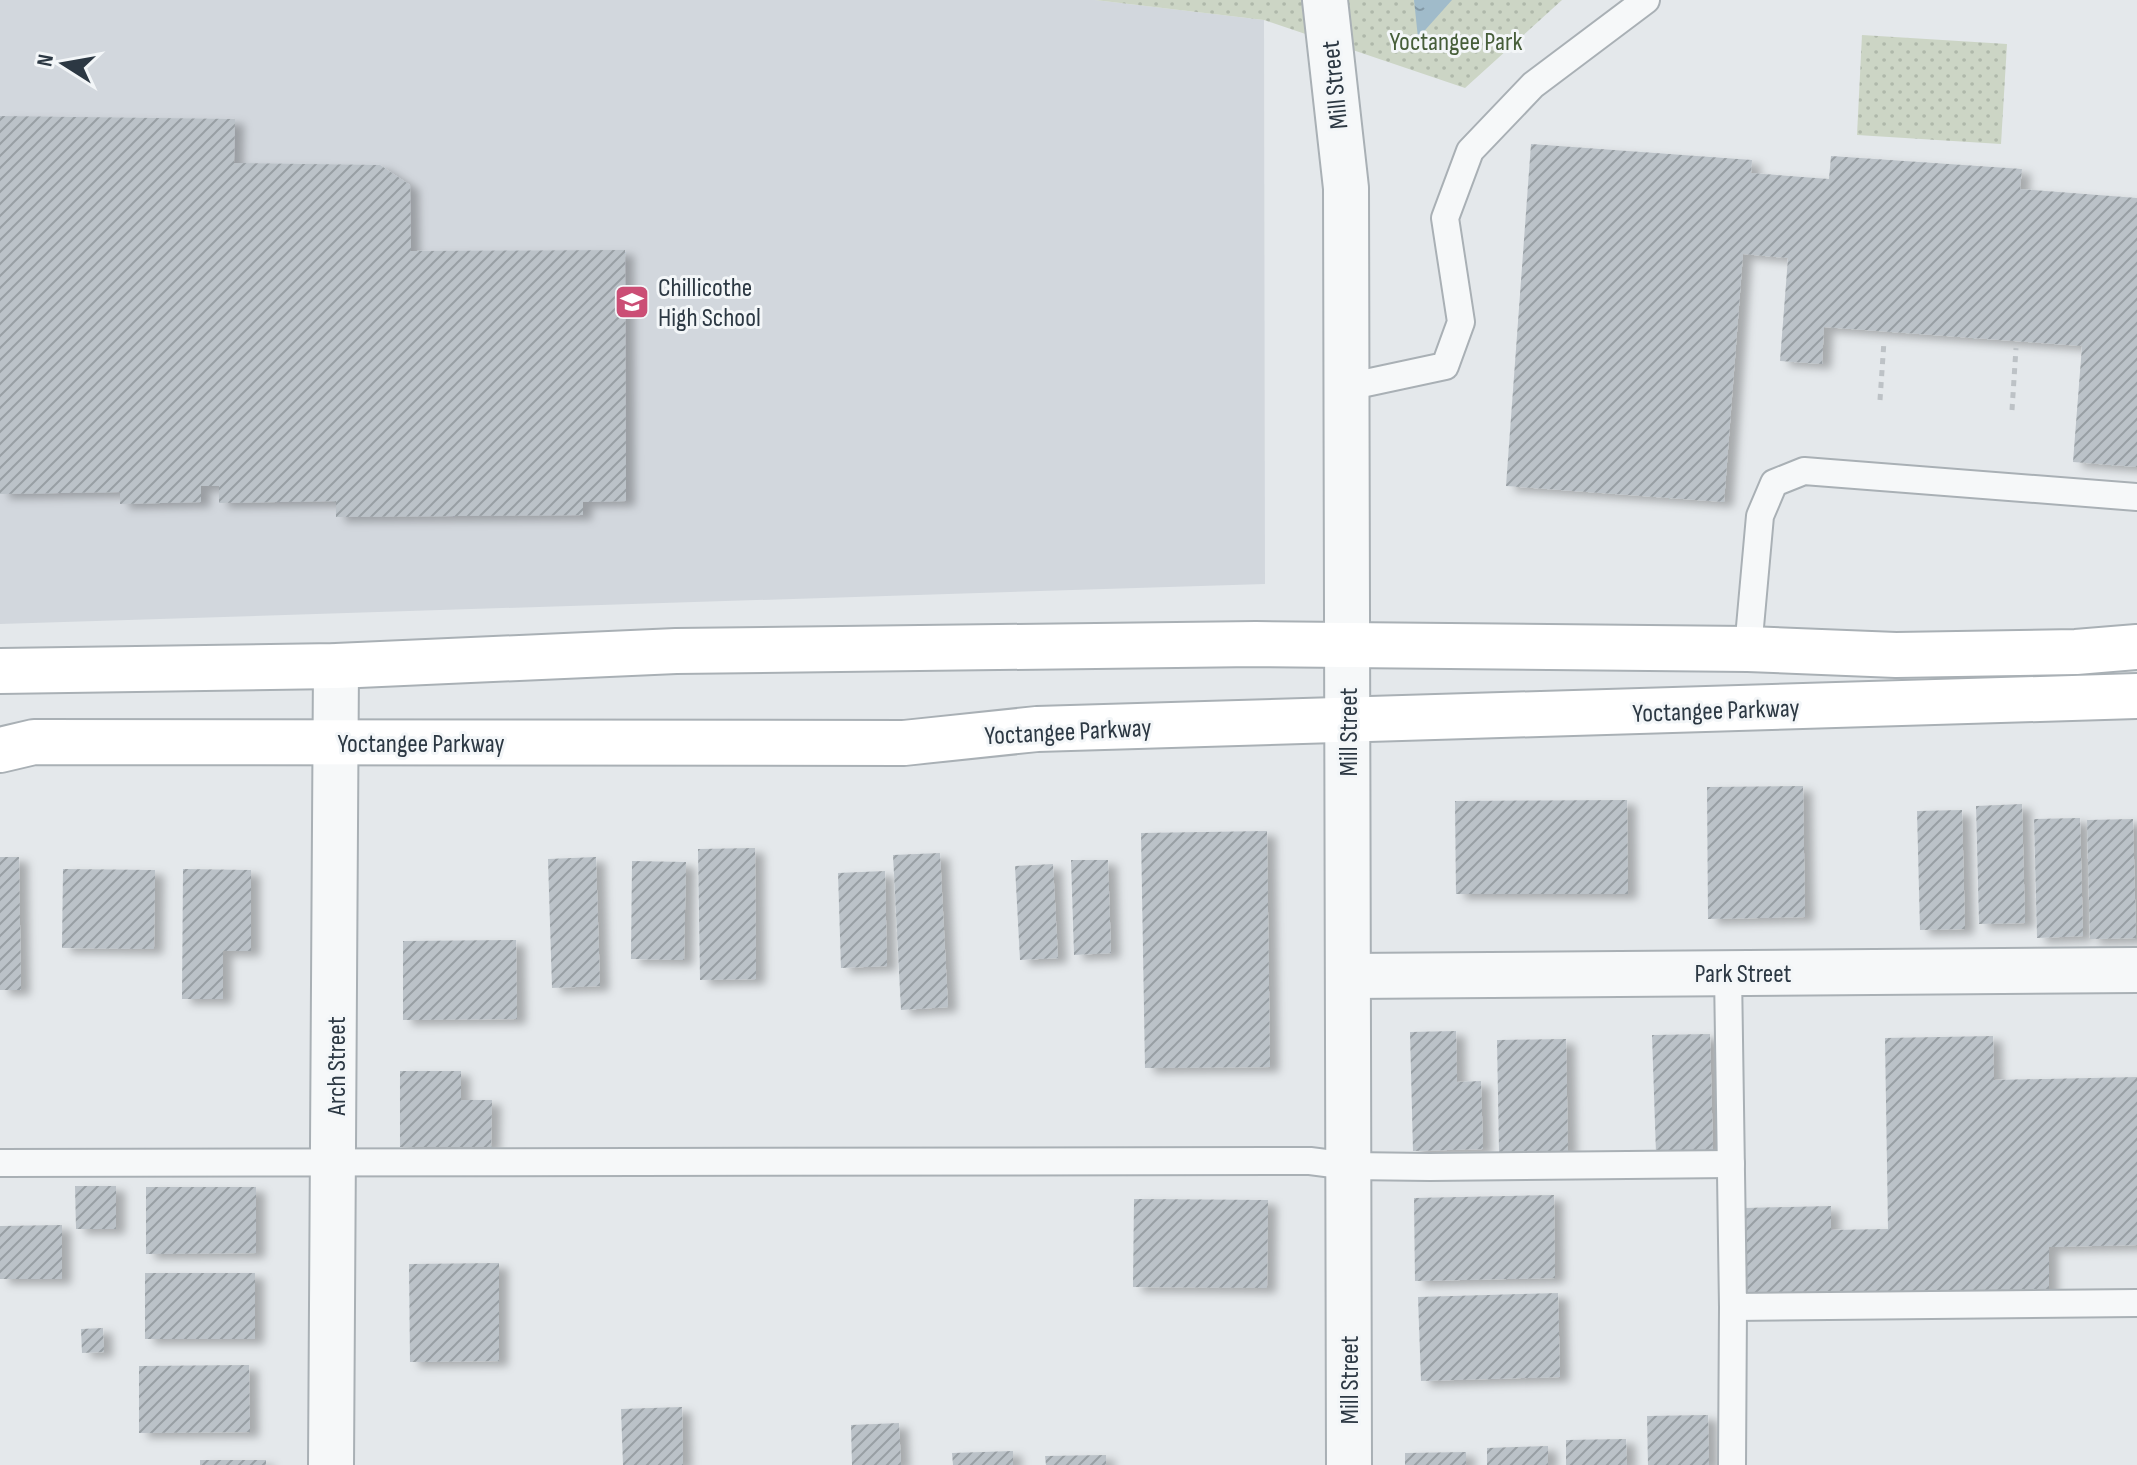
<svg xmlns="http://www.w3.org/2000/svg" width="2137" height="1465" font-family="'Sofia Sans Condensed',sans-serif">
<defs>
<pattern id="grass-dots" width="8" height="8" patternUnits="userSpaceOnUse" patternTransform="scale(2)"><rect width="8" height="8" fill="#ccd5c5"/><path d="M2 2h.1M6 6h.1" fill="none" stroke="#afb8aa" stroke-width="1.8" stroke-linecap="round"/></pattern>
<pattern id="water-ripples" width="26" height="14" patternUnits="userSpaceOnUse" patternTransform="scale(2)"><rect width="26" height="14" fill="#a0bbca"/><path d="M2 4q2-2 4 0t4 0M15 11q2-2 4 0t4 0" fill="none" stroke="#8399a6"/></pattern>
<pattern id="building-hatch" width="6" height="6" patternUnits="userSpaceOnUse" patternTransform="scale(2)"><rect width="6" height="6" fill="#bbc2c8"/><path d="M-1 1l2-2M0 6l6-6M5 7l2-2" fill="none" stroke="#989fa4"/></pattern>
<filter id="shadow"><feDropShadow dx="9" dy="5" stdDeviation="4" flood-color="#0004"/></filter>
</defs>
<rect width="100%" height="100%" fill="#e4e8eb"/>
<path fill="#d2d7dd" d="M 0,0 L 1095,0 L 1264,20 L 1265,584 L 0,624 Z"/>
<g fill="url(#grass-dots)">
<path d="M 1095,0 L 1562,0 L 1465,88 L 1264,20 Z"/>
<path d="M 1862,35 L 2007,44 L 2001,144 L 1857,135 Z"/>
</g>
<path fill="url(#water-ripples)" d="M 1414,0 L 1452,0 L 1418,38 Z"/>
<g fill="url(#building-hatch)" filter="url(#shadow)">
<path d="M 0,116 L 235,119 L 234,163 L 380,165 L 410,185 L 411,251 L 625,250 L 626,501 L 583,502 L 583,515 L 336,517 L 336,501 L 219,503 L 219,486 L 201,486 L 201,502 L 120,504 L 120,492 L 0,494 Z"/>
<path d="M 1531,144 L 1752,160 L 1751,173 L 1829,179 L 1831,156 L 2022,169 L 2020,189 L 2137,198 L 2137,467 L 2073,462 L 2082,346 L 1824,327 L 1822,364 L 1780,361 L 1788,258 L 1743,254 L 1724,502 L 1506,486 Z"/>
<path d="M 1803,786 L 1805,917 L 1708,919 L 1707,787 Z"/>
<path d="M 1627,800 L 1628,894 L 1456,894 L 1455,801 Z"/>
<path d="M 2022,804 L 2025,923 L 1979,924 L 1976,806 Z"/>
<path d="M 1962,810 L 1965,929 L 1920,930 L 1917,811 Z"/>
<path d="M 2080,818 L 2083,936 L 2037,938 L 2034,819 Z"/>
<path d="M 2133,819 L 2136,938 L 2090,939 L 2087,820 Z"/>
<path d="M 1267,831 L 1270,1067 L 1145,1068 L 1141,833 Z"/>
<path d="M 755,848 L 756,979 L 700,980 L 698,849 Z"/>
<path d="M 940,853 L 948,1007 L 901,1010 L 893,855 Z"/>
<path d="M 0,857 L 19,857 L 21,990 L 0,990 Z"/>
<path d="M 596,857 L 600,986 L 552,988 L 548,859 Z"/>
<path d="M 1071,860 L 1108,860 L 1111,953 L 1074,955 Z"/>
<path d="M 632,861 L 686,862 L 684,960 L 631,959 Z"/>
<path d="M 1053,864 L 1058,958 L 1020,960 L 1015,866 Z"/>
<path d="M 63,869 L 155,870 L 154,949 L 62,948 Z"/>
<path d="M 183,869 L 251,870 L 251,951 L 223,951 L 223,999 L 182,999 Z"/>
<path d="M 885,871 L 887,966 L 841,968 L 838,873 Z"/>
<path d="M 516,940 L 517,1019 L 403,1020 L 403,941 Z"/>
<path d="M 1456,1031 L 1457,1082 L 1481,1081 L 1483,1149 L 1413,1151 L 1410,1032 Z"/>
<path d="M 1710,1034 L 1713,1152 L 1656,1153 L 1652,1035 Z"/>
<path d="M 1993,1036 L 1994,1080 L 2137,1077 L 2137,1245 L 2049,1247 L 2049,1297 L 1745,1303 L 1744,1208 L 1831,1206 L 1831,1230 L 1888,1229 L 1885,1038 Z"/>
<path d="M 1566,1039 L 1568,1152 L 1499,1153 L 1497,1040 Z"/>
<path d="M 400,1071 L 461,1071 L 461,1100 L 492,1100 L 491,1147 L 400,1147 Z"/>
<path d="M 75,1186 L 116,1186 L 116,1229 L 76,1229 Z"/>
<path d="M 146,1187 L 256,1187 L 256,1253 L 146,1254 Z"/>
<path d="M 1554,1195 L 1555,1278 L 1415,1281 L 1414,1198 Z"/>
<path d="M 1134,1199 L 1268,1200 L 1267,1288 L 1133,1287 Z"/>
<path d="M 62,1225 L 62,1279 L 0,1279 L 0,1226 Z"/>
<path d="M 499,1263 L 499,1361 L 410,1362 L 409,1264 Z"/>
<rect x="145" y="1273" width="110" height="66"/>
<path d="M 1558,1293 L 1560,1377 L 1421,1381 L 1418,1297 Z"/>
<path d="M 103,1328 L 104,1352 L 82,1353 L 81,1329 Z"/>
<path d="M 249,1365 L 250,1432 L 139,1433 L 139,1366 Z"/>
<path d="M 682,1407 L 683,1465 L 623,1465 L 621,1409 Z"/>
<path d="M 1708,1415 L 1709,1465 L 1648,1465 L 1647,1416 Z"/>
<path d="M 899,1423 L 901,1465 L 852,1465 L 851,1425 Z"/>
<path d="M 1626,1439 L 1627,1465 L 1566,1465 L 1566,1440 Z"/>
<path d="M 1548,1446 L 1548,1465 L 1487,1465 L 1487,1448 Z"/>
<path d="M 1013,1451 L 1013,1465 L 953,1465 L 952,1453 Z"/>
<path d="M 1466,1452 L 1466,1465 L 1405,1465 L 1405,1453 Z"/>
<path d="M 1106,1455 L 1106,1465 L 1046,1465 L 1045,1456 Z"/>
<rect x="200" y="1460" width="66" height="5"/>
</g>
<g fill="none" stroke-linecap="round" stroke-linejoin="round">
<g stroke="#a9b0b5" stroke-width="30">
<g id="lane">
<path d="M 1347,387 L 1445,366 L 1461,322 L 1445,218 L 1470,151 L 1533,85 L 1646,0"/>
<path d="M 1748,649 L 1760,516 L 1774,483 L 1804,471 L 2137,497"/>
<path d="M 1728,973 L 1733,1307 L 2137,1303"/>
<path d="M 0,1163 L 1310,1161 L 1349,1166 L 1430,1167 L 1731,1164"/>
<path d="M 1732,1465 L 1733,1307"/>
</g>
</g>
<g stroke="#a9b0b5" stroke-width="48">
<g id="street">
<path d="M 1325,0 L 1346,188 L 1349,1465"/>
<path d="M 1349,976 L 2137,970"/>
<path d="M 331,1465 L 336,666"/>
</g>
</g>
<g stroke="#a9b0b5" stroke-width="48">
<g id="secondary">
<path d="M 0,671 L 336,666 L 676,651 L 1256,644 L 1748,649 L 1896,655 L 2076,652 L 2137,647"/>
<path d="M 0,750 L 34,742 L 904,743 L 1037,729 L 2137,696"/>
</g>
</g>
<g stroke="#bdc2c6" stroke-width="5" stroke-dasharray="6 6" stroke-linecap="butt">
<path d="M 1880,400 L 1884,341"/>
<path d="M 2012,410 L 2016,348"/>
</g>
<use href="#lane" stroke="#f6f8f9" stroke-width="26"/>
<use href="#street" stroke="#f6f8f9" stroke-width="44"/>
<use href="#secondary" stroke="#fff" stroke-width="44"/>
</g>
<defs>
<g id="school-square" transform="scale(1.8)"><rect x="-9" y="-9" width="18" height="18" rx="4" fill="#cb4e75" stroke="#f3f6f8"/><path d="M0-5L7-2L0 1L-7-2ZM-4 1L0 2.5L4 1V4Q0 6-4 4Z" fill="#fff"/></g>
</defs>
<g fill-rule="evenodd">
<use href="#school-square" x="632" y="302"/>
</g>
<g text-anchor="middle" stroke-width="6" stroke-linejoin="round" paint-order="stroke">
<g font-size="26" fill="#465e39" stroke="#f3f6f8">
<text x="1456" y="50">Yoctangee Park</text>
</g>
<g font-size="26" fill="#2c3843" stroke="#f3f6f8">
<text transform="translate(1334 85) rotate(-96)" y="9">Mill Street</text>
<text transform="translate(1716 710) rotate(-2)" y="9">Yoctangee Parkway</text>
<text transform="translate(1068 731) rotate(-3)" y="9">Yoctangee Parkway</text>
<text transform="translate(1348 732) rotate(-90)" y="9">Mill Street</text>
<text x="421" y="752">Yoctangee Parkway</text>
<text x="1743" y="982">Park Street</text>
<text transform="translate(336 1066) rotate(-90)" y="9">Arch Street</text>
<text transform="translate(1349 1380) rotate(-90)" y="9">Mill Street</text>
</g>
<g font-size="26" fill="#2c3843" stroke="#f3f6f8" text-anchor="start">
<text x="658" y="296">Chillicothe<tspan x="658" dy="30">High School</tspan></text>
</g>
</g>
<g transform="translate(64 64) rotate(281)" stroke="#f3f6f8" stroke-width="6" paint-order="stroke">
<path d="M0-6L14 30L0 20L-14 30Z" fill="#2c3843"/>
<text y="-12" font-size="22" font-weight="bold" text-anchor="middle" fill="#2c3843">N</text>
</g>
</svg>
